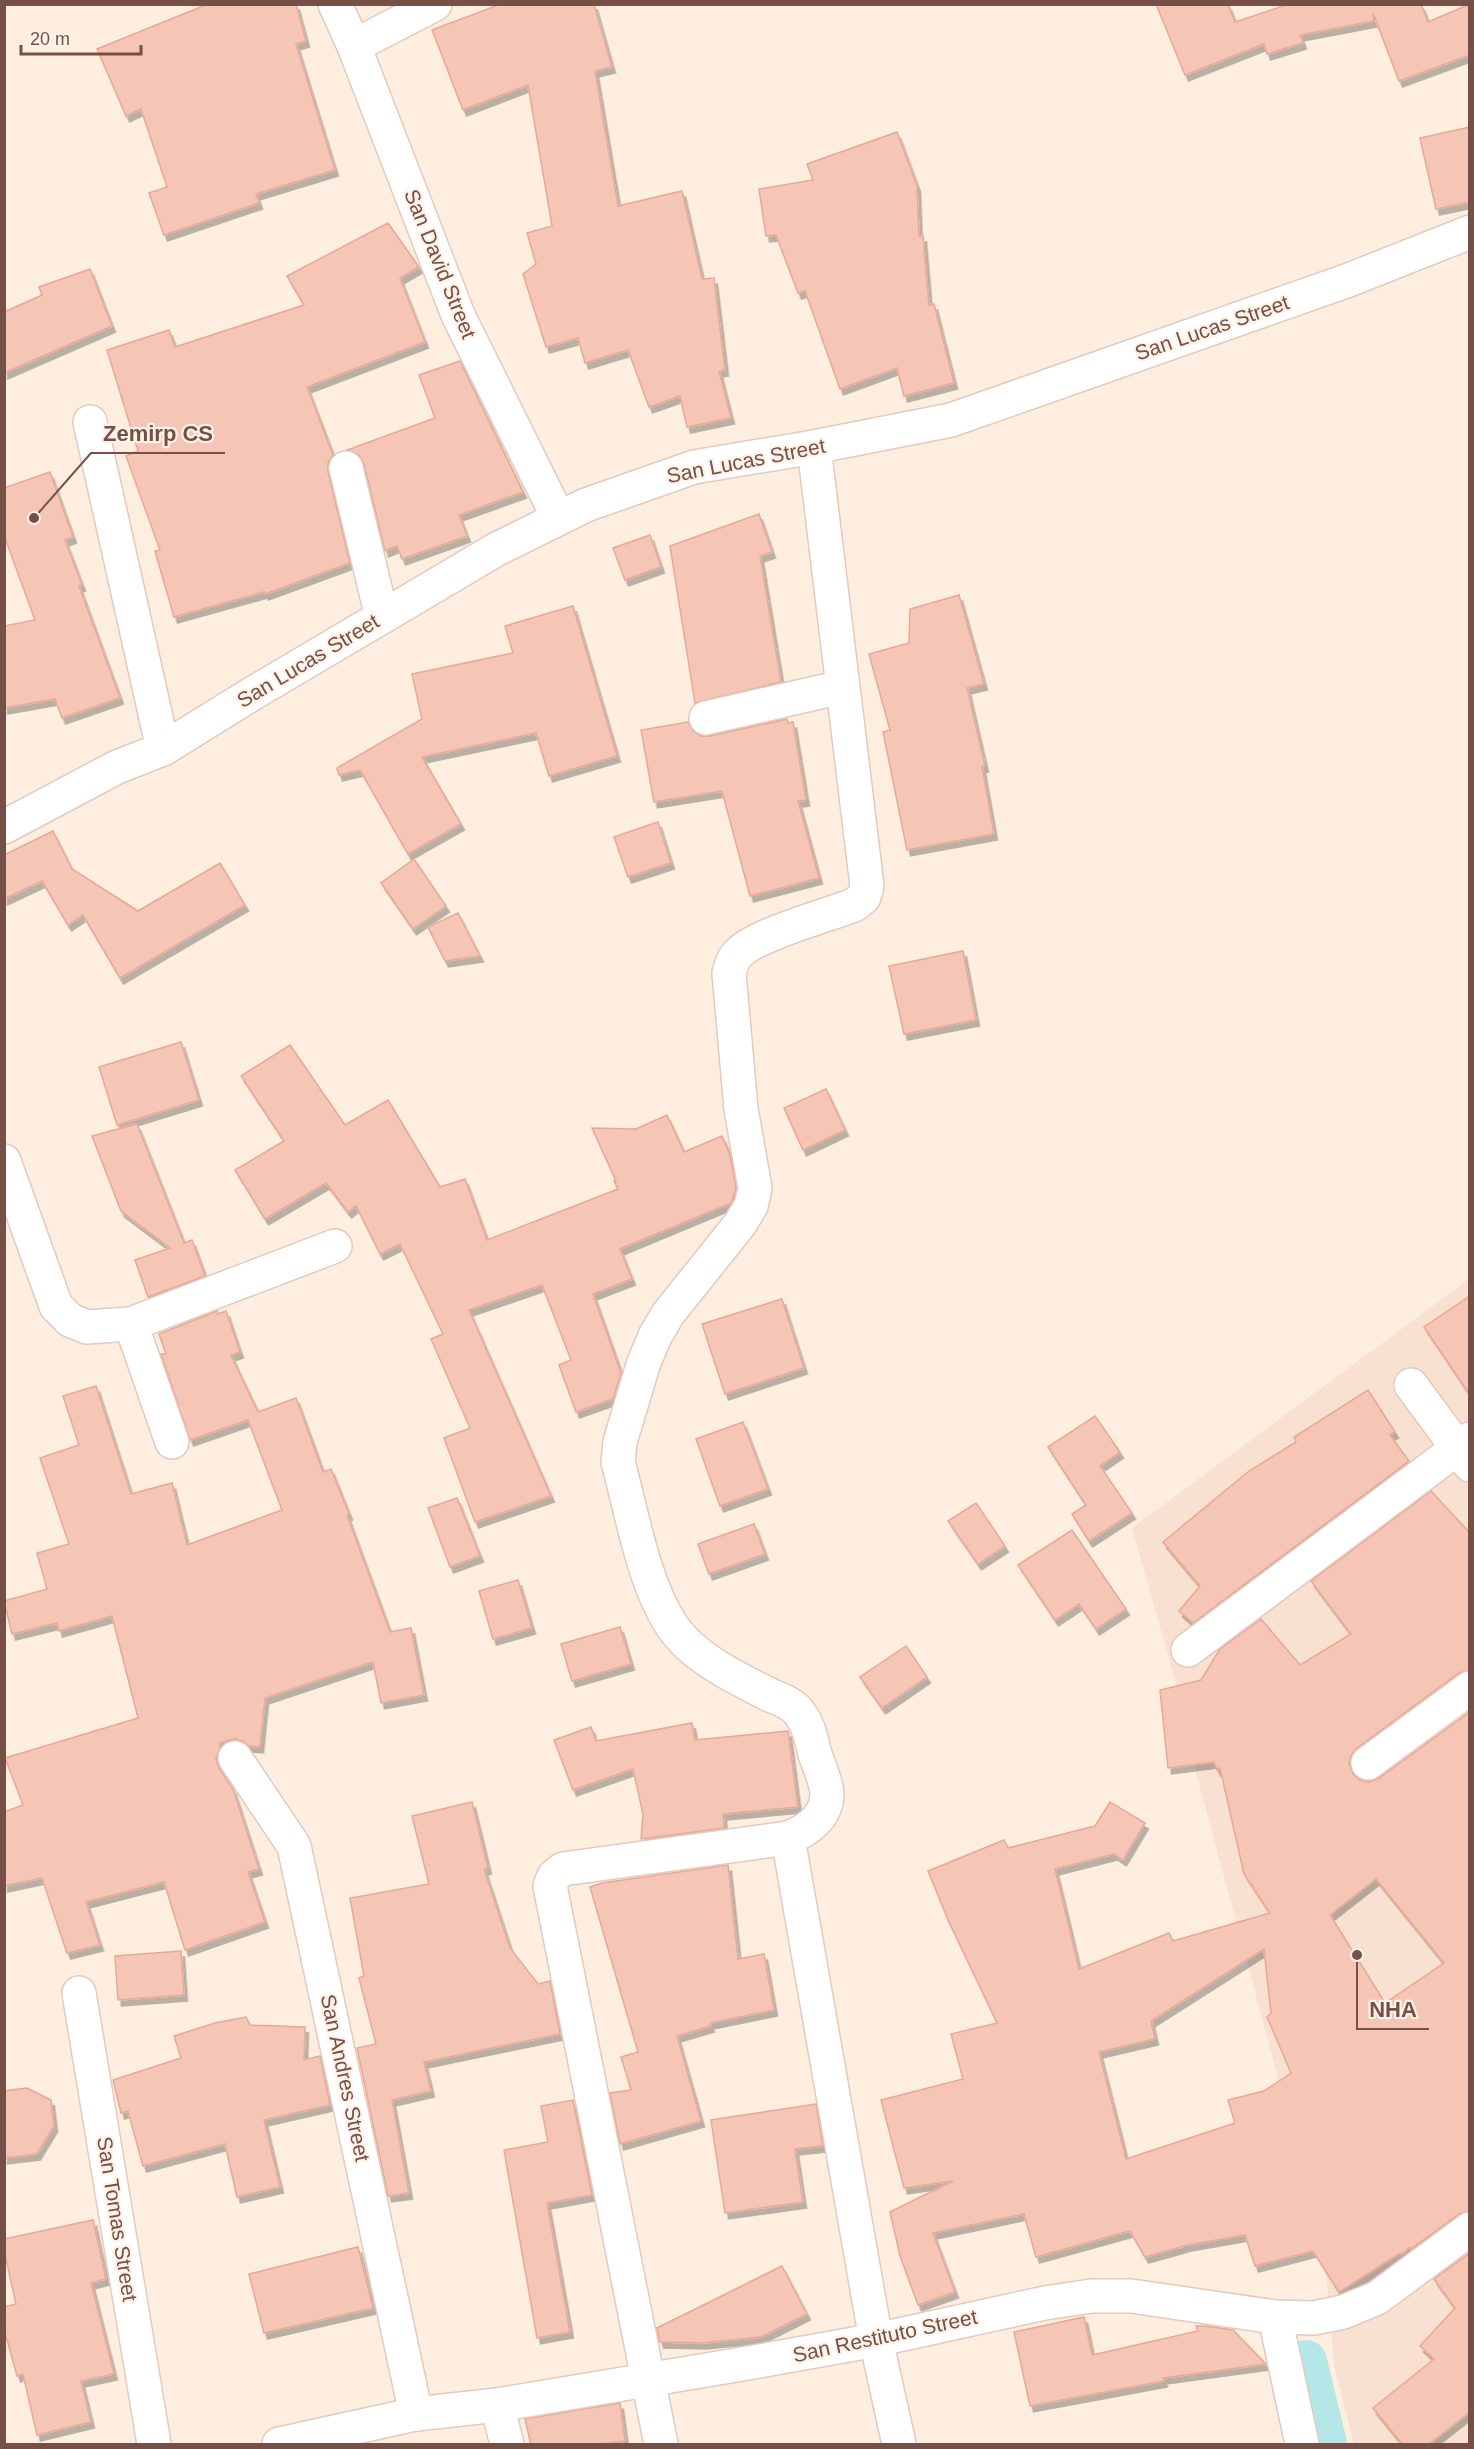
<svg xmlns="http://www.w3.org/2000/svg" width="1474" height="2449" font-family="Helvetica,sans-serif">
<defs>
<filter id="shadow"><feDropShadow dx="3.5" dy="6" stdDeviation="0" flood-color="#0004"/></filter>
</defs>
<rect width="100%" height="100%" fill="#feeee0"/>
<path fill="#f8e1d1" d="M 1469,1279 L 1469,2444 L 1354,2444 L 1334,2365 L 1322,2226 L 1296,2145 L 1194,1765 L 1191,1737 L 1132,1528 Z"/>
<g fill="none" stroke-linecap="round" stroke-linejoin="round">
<path stroke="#b4e8e8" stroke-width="42" d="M 1306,2361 L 1326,2444"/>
</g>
<g fill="#f5c5b6" stroke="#e8a895" stroke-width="1.5" fill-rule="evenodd" filter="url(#shadow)">
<path d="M 208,4 L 296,4 L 306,41 L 296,44 L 335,170 L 256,194 L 259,203 L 164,235 L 149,193 L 167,187 L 141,109 L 126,116 L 97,49 Z"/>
<path d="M 501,4 L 594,4 L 612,67 L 595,71 L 618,206 L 682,191 L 702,279 L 714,278 L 725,370 L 719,371 L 731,418 L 687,427 L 680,396 L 649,407 L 628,350 L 585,363 L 578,338 L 546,347 L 523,274 L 536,264 L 527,233 L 552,226 L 528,85 L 463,110 L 432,30 Z"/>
<path d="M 1156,4 L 1228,4 L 1235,22 L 1289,4 L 1421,4 L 1428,22 L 1470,4 L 1470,55 L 1399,81 L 1373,13 L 1374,21 L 1300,35 L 1303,43 L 1267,54 L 1264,44 L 1185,75 Z"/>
<path d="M 1470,127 L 1470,202 L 1436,209 L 1420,138 Z"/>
<path d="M 897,132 L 917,186 L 919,236 L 923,236 L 929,305 L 934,304 L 954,383 L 904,396 L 897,368 L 840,389 L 805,291 L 798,293 L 776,235 L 766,236 L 759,189 L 813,180 L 807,164 Z"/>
<path d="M 388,223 L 419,267 L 400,278 L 425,342 L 307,387 L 333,455 L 328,463 L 328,472 L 350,563 L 265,594 L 264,592 L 174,617 L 155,551 L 160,550 L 126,456 L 138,451 L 107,350 L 169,330 L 175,347 L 304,305 L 287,276 Z"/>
<path d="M 90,269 L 112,326 L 4,373 L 4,312 L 42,295 L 39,287 Z"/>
<path d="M 460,361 L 523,492 L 459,515 L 467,536 L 402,559 L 397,546 L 385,551 L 364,464 L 359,455 L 347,450 L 435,418 L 419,375 Z"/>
<path d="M 50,472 L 73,537 L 65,540 L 82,585 L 79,586 L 120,698 L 62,718 L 55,699 L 4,708 L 4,626 L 35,620 L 4,535 L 4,488 Z"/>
<path d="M 759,514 L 772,552 L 760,556 L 781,682 L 695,703 L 670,546 Z"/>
<path d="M 650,535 L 661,567 L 625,580 L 613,548 Z"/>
<path d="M 959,595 L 984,684 L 967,688 L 985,766 L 982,767 L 994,834 L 907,850 L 883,732 L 890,730 L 869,654 L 909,643 L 910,609 Z"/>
<path d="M 573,606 L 617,756 L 549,776 L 536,733 L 422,757 L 461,824 L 408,854 L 360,770 L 339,775 L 337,768 L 422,719 L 412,674 L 513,653 L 505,626 Z"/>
<path d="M 787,719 L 788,723 L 793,722 L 806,800 L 798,801 L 819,878 L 750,896 L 722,791 L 654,802 L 641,730 L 688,722 L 693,731 L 701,736 L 710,736 Z"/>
<path d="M 658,822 L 671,863 L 628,877 L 614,837 Z"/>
<path d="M 53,831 L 72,869 L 138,911 L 220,863 L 245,905 L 120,978 L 83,915 L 68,925 L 42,881 L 4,899 L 4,855 Z"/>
<path d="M 414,859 L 446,906 L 413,929 L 381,883 Z"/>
<path d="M 458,913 L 480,956 L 445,961 L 428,927 Z"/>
<path d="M 963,951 L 976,1020 L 904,1034 L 889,966 Z"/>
<path d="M 181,1042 L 199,1100 L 117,1125 L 99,1067 Z"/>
<path d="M 290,1045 L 345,1125 L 388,1100 L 440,1187 L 465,1179 L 487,1240 L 618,1189 L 614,1181 L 616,1181 L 592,1128 L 636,1129 L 667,1115 L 684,1152 L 722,1136 L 730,1155 L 736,1188 L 731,1203 L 620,1249 L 632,1279 L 593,1294 L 621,1373 L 613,1399 L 576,1412 L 559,1365 L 571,1360 L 542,1285 L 469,1310 L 551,1496 L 475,1522 L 444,1438 L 470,1428 L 431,1339 L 443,1334 L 400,1244 L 380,1254 L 356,1206 L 348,1212 L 326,1183 L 265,1219 L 235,1170 L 284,1141 L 241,1076 Z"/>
<path d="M 826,1089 L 845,1130 L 803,1150 L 784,1108 Z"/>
<path d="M 137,1124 L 184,1243 L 192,1240 L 205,1276 L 148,1297 L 135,1260 L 170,1248 L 121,1211 L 92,1136 Z"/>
<path d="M 1470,1296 L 1470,1395 L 1424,1327 Z"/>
<path d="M 782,1299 L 804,1368 L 725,1394 L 702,1324 Z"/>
<path d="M 217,1311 L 218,1314 L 226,1311 L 240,1352 L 231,1355 L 258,1412 L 296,1398 L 323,1472 L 331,1469 L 349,1514 L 347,1515 L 390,1632 L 411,1628 L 424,1695 L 381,1703 L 373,1662 L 265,1698 L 260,1747 L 249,1746 L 243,1741 L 234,1739 L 219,1743 L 220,1748 L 216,1759 L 219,1768 L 233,1789 L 259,1869 L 248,1872 L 265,1922 L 185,1950 L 164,1882 L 86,1902 L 100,1945 L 67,1953 L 42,1878 L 4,1886 L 4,1812 L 23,1805 L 5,1758 L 138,1718 L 112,1616 L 59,1631 L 57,1623 L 12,1634 L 4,1601 L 47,1589 L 37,1553 L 69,1544 L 40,1458 L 79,1445 L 63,1396 L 96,1386 L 131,1494 L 172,1483 L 187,1545 L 282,1510 L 248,1420 L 190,1440 L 161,1354 L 166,1354 L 159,1334 Z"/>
<path d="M 1368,1390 L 1395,1432 L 1390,1435 L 1409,1461 L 1193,1623 L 1179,1611 L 1200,1586 L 1163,1542 L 1249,1471 L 1296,1442 L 1294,1437 Z"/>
<path d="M 1095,1416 L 1120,1452 L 1100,1466 L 1132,1513 L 1089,1541 L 1072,1514 L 1086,1505 L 1048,1447 Z"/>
<path d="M 743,1422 L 768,1489 L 720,1506 L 696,1439 Z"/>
<path d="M 1431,1491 L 1470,1533 L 1470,1670 L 1459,1673 L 1357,1748 L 1351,1755 L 1349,1764 L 1353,1774 L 1360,1780 L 1369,1782 L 1379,1778 L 1470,1712 L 1470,2211 L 1459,2214 L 1411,2249 L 1410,2247 L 1402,2254 L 1400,2253 L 1339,2292 L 1313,2251 L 1255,2266 L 1245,2235 L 1188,2245 L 1145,2257 L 1130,2231 L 1036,2257 L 1024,2214 L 933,2233 L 955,2292 L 918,2305 L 900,2256 L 890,2212 L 953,2181 L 904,2188 L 881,2100 L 963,2079 L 951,2034 L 997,2023 L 948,1920 L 928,1871 L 1004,1840 L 1008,1848 L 1095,1826 L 1110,1802 L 1145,1823 L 1123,1860 L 1114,1854 L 1055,1869 L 1079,1969 L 1169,1933 L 1173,1941 L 1270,1913 L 1244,1874 L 1220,1768 L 1217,1770 L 1214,1762 L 1168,1768 L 1160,1690 L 1201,1680 L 1220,1649 L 1261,1619 L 1300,1665 L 1351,1634 L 1311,1581 ZM 1376,1879 L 1444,1963 L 1385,2003 L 1330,1915 ZM 1264,1949 L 1271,2013 L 1267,2017 L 1291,2073 L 1264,2091 L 1228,2100 L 1235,2123 L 1126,2159 L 1099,2052 L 1155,2039 L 1151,2021 Z"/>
<path d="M 457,1498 L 480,1556 L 450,1567 L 428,1508 Z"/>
<path d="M 976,1503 L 1005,1546 L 978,1564 L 948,1521 Z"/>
<path d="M 754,1524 L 765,1554 L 709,1574 L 698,1544 Z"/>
<path d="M 1072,1530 L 1126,1609 L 1096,1629 L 1079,1604 L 1055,1620 L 1018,1565 Z"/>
<path d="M 518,1580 L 532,1628 L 493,1639 L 479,1591 Z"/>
<path d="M 620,1627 L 631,1664 L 572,1681 L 561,1644 Z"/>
<path d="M 906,1646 L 927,1677 L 882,1708 L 860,1677 Z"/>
<path d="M 692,1723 L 695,1740 L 788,1731 L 798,1807 L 723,1814 L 724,1828 L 641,1839 L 643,1814 L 633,1769 L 573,1790 L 554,1740 L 591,1727 L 596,1741 Z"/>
<path d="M 472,1802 L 488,1868 L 484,1869 L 510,1948 L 538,1984 L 550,1981 L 560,2034 L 424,2062 L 431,2091 L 392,2100 L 409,2193 L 388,2196 L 357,2048 L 376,2044 L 359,1978 L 364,1976 L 350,1898 L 429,1884 L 412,1816 Z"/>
<path d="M 728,1865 L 738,1959 L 764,1954 L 774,2010 L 710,2023 L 711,2026 L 677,2036 L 701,2121 L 620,2144 L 610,2093 L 631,2090 L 621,2057 L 638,2052 L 590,1887 L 602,1883 Z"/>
<path d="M 181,1951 L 184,1995 L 118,2000 L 115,1956 Z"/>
<path d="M 246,2017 L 250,2025 L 305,2027 L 304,2060 L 320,2056 L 330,2105 L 264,2120 L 280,2187 L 237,2197 L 225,2144 L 143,2166 L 128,2111 L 121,2113 L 113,2080 L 181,2058 L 174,2036 L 215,2023 Z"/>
<path d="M 27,2088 L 51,2100 L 54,2126 L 37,2154 L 4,2158 L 4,2091 Z"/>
<path d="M 573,2100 L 592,2195 L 547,2203 L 570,2332 L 537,2338 L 504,2150 L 548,2142 L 541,2106 Z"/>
<path d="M 816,2104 L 823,2146 L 795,2149 L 803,2202 L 725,2213 L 711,2120 Z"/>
<path d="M 93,2220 L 106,2279 L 91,2283 L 114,2374 L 81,2381 L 91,2422 L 37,2435 L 23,2374 L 17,2376 L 4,2329 L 4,2307 L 16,2304 L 4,2250 L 4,2239 Z"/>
<path d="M 358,2247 L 373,2308 L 264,2333 L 249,2274 Z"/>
<path d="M 1470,2253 L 1470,2412 L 1428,2445 L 1403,2445 L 1373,2408 L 1434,2359 L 1420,2346 L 1455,2308 L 1434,2279 Z"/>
<path d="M 782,2266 L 807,2314 L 761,2337 L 703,2343 L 660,2342 L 657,2328 Z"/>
<path d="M 1084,2317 L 1092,2355 L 1198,2331 L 1196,2326 L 1205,2326 L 1233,2330 L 1266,2364 L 1163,2378 L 1164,2381 L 1030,2406 L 1014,2332 Z"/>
<path d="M 620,2403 L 625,2441 L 594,2445 L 531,2445 L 525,2419 Z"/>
</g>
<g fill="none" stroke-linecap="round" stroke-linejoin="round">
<g stroke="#e4cabe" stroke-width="36">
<g id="minor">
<path d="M 335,4 L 354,46 L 458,315 L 558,517"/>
<path d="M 354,46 L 435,4"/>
<path d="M 90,422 L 163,749"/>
<path d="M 346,468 L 382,617"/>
<path d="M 706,718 L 842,687"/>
<path d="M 4,827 L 117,767 L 163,749 L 250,695 L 497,549 L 586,505 L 694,467 L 814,447 L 951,420 L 1349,280 L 1470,232"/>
<path d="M 4,1161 L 56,1306 L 70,1320 L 87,1327 L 131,1324 L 335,1246"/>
<path d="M 131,1324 L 172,1442"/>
<path d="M 1411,1385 L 1470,1465"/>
<path d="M 1188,1650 L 1470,1439"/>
<path d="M 235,1758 L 294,1846 L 416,2414"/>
<path d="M 1368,1763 L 1470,1688"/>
<path d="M 788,1838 L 876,2340 L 899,2444"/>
<path d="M 79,1993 L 154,2444"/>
<path d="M 1275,2317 L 1302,2444"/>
<path d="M 497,2405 L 507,2444"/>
<path d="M 279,2444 L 416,2414 L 497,2405 L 754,2362 L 876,2340 L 1045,2303 L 1091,2296 L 1131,2296 L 1275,2317 L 1314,2318 L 1343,2312 L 1377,2298 L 1470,2229"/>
<path d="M 661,2444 L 550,1886 L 554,1876 L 563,1869 L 788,1838 C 807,1831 827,1817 827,1793 C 826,1781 819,1766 815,1754 C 811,1738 808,1721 796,1709 C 787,1700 774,1698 764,1692 C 732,1676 692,1656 672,1626 C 643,1582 632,1513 618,1462 L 620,1442 L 643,1365 L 655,1336 L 668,1314 L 740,1224 L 751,1206 L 755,1188 L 741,1109 L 729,973 C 731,966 733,958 739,953 C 755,935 828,915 854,905 L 864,897 L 867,886 L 814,447"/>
</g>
</g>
<use href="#minor" stroke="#fff" stroke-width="33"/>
</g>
<g text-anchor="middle" stroke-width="4.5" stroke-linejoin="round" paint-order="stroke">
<g font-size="21" fill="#765046" stroke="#fff2e8">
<text transform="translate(440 264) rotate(68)" y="7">San David Street</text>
<text transform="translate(1212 328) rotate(-19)" y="7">San Lucas Street</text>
<text transform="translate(746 461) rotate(-11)" y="7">San Lucas Street</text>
<text transform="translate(308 661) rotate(-31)" y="7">San Lucas Street</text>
<text transform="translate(345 2078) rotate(78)" y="7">San Andres Street</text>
<text transform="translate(117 2219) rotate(81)" y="7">San Tomas Street</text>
<text transform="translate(885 2336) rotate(-12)" y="7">San Restituto Street</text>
</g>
</g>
<path fill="none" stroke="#765046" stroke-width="2" d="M34 518L91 453H225M1357 1955L1357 2029H1429"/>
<g fill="#765046" stroke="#fff2e8" stroke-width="2">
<circle cx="34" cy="518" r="6"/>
<circle cx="1357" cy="1955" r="6"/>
</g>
<g font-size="22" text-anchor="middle" font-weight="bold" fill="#765046" stroke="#fff2e8" stroke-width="4.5" stroke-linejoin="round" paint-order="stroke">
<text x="158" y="441">Zemirp CS</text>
<text x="1393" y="2017">NHA</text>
</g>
<rect width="1474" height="2449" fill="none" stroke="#765046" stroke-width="12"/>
<path d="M21 45v9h120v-9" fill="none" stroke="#765046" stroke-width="3"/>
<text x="30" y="45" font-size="18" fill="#765046" stroke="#fff2e8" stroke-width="4.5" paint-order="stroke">20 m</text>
</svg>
